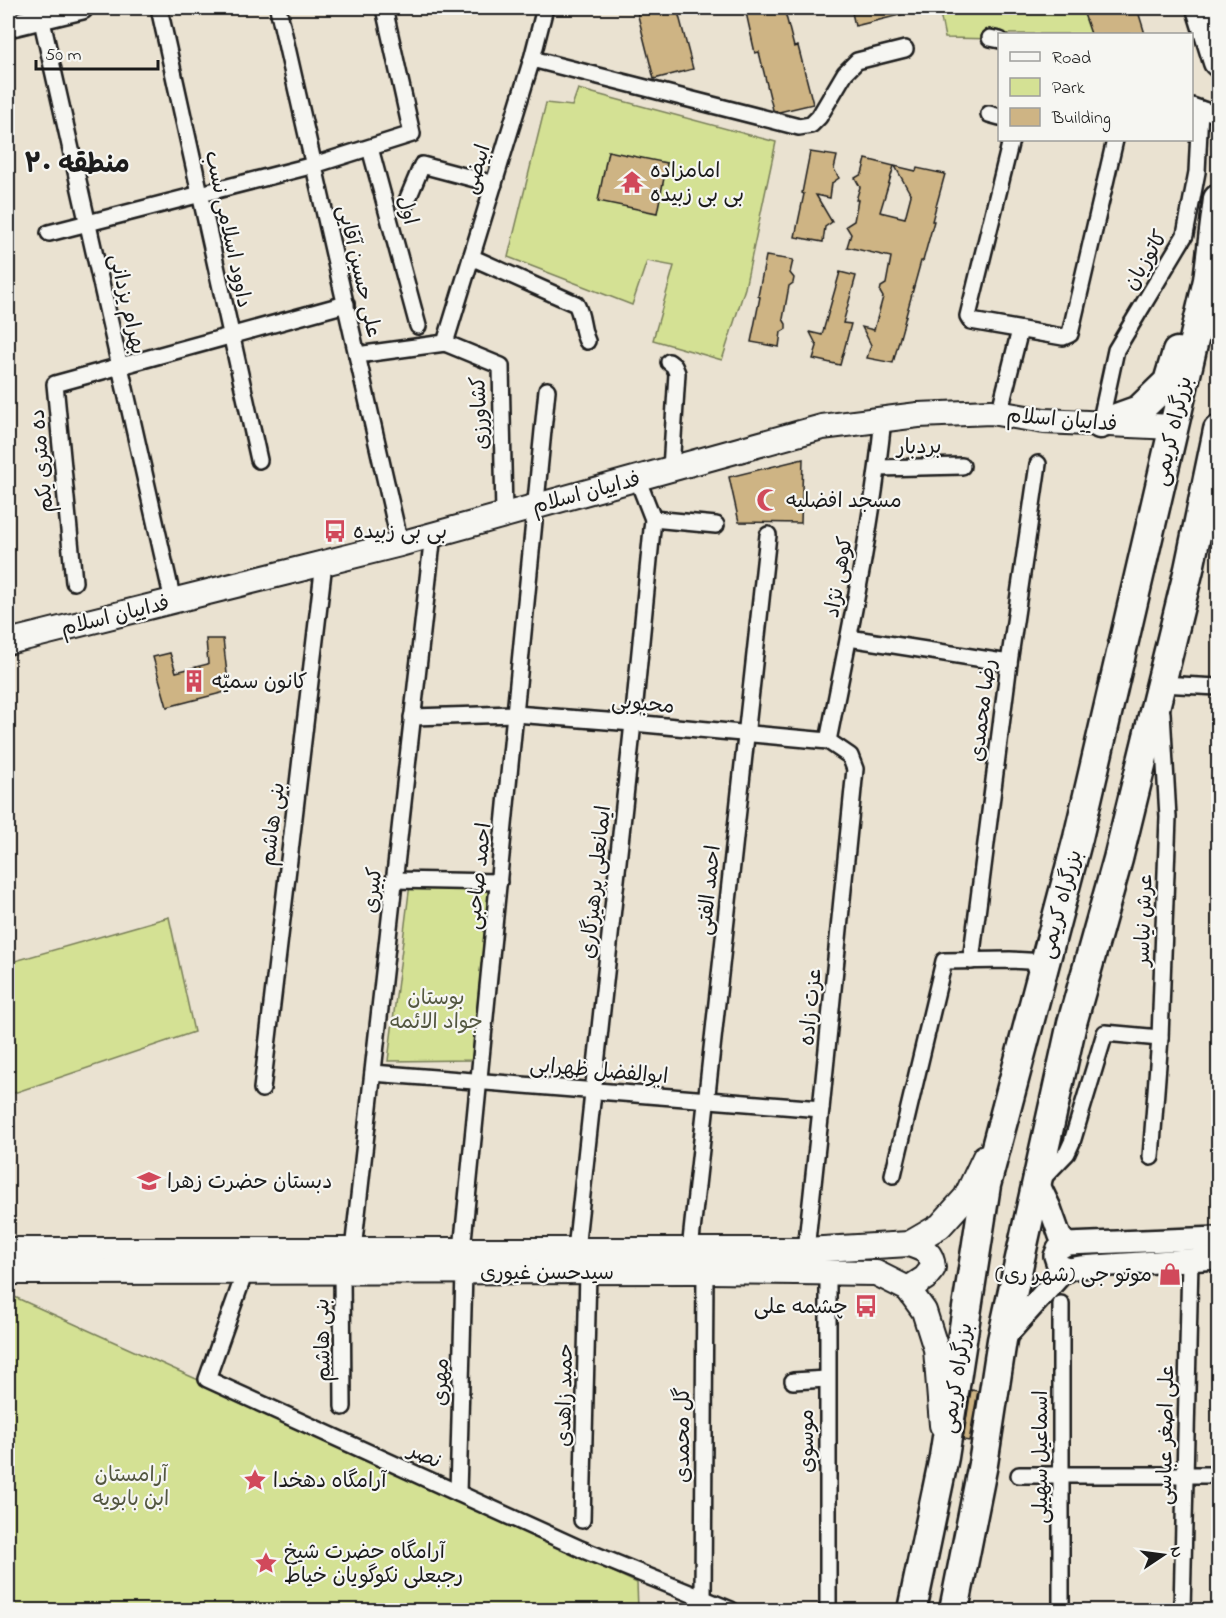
<svg xmlns="http://www.w3.org/2000/svg" width="1226" height="1618" font-family="'Indie Flower','Playpen Sans Arabic',sans-serif">
<rect width="100%" height="100%" fill="#eae2d1"/>
<filter id="ink" filterUnits="userSpaceOnUse"><feTurbulence type="fractalNoise" baseFrequency=".0167" numOctaves="2"/><feDisplacementMap in="SourceGraphic" scale="12" xChannelSelector="R" yChannelSelector="G"/><feConvolveMatrix kernelMatrix="1 2 1 2 8 2 1 2 1" color-interpolation-filters="sRGB"/></filter>
<g filter="url(#ink)">
<g fill="#d4e194" stroke="#787e58" stroke-width="1.5">
<path d="M 939,8 L 1085,8 L 1092,34 L 1000,34 L 999,39 L 945,38 Z"/>
<path d="M 578,89 L 776,142 L 745,288 L 722,360 L 653,340 L 674,266 L 647,261 L 632,305 L 508,257 L 546,103 L 572,106 Z"/>
<path d="M 410,884 L 489,887 L 472,1060 L 388,1061 Z"/>
<path d="M 169,917 L 194,1032 L 8,1095 L 8,963 Z"/>
<path d="M 8,1294 L 347,1447 L 637,1583 L 638,1610 L 8,1610 Z"/>
</g>
<g fill="#ceb484" stroke="#1c1c1c" stroke-width="1.5">
<path d="M 636,8 L 677,8 L 693,69 L 654,79 Z"/>
<path d="M 745,8 L 784,8 L 794,47 L 798,46 L 813,104 L 779,112 L 773,110 L 759,52 L 755,53 Z"/>
<path d="M 851,8 L 911,8 L 912,12 L 855,26 Z"/>
<path d="M 1082,8 L 1137,8 L 1145,34 L 1091,34 Z"/>
<path d="M 608,151 L 667,163 L 657,213 L 598,201 Z"/>
<path d="M 810,152 L 837,156 L 834,169 L 839,178 L 832,183 L 830,198 L 816,195 L 832,222 L 825,227 L 823,242 L 795,237 L 804,194 L 802,193 Z"/>
<path d="M 866,159 L 894,166 L 880,212 L 905,218 L 911,195 L 895,166 L 916,171 L 917,168 L 945,174 L 932,221 L 934,221 L 923,261 L 921,261 L 893,363 L 867,358 L 871,345 L 862,327 L 874,330 L 883,297 L 880,292 L 881,287 L 886,284 L 891,257 L 847,247 L 851,234 L 846,226 L 854,221 L 858,200 L 856,200 L 860,187 L 855,178 L 862,174 Z"/>
<path d="M 766,256 L 793,260 L 790,273 L 794,278 L 793,283 L 789,286 L 783,319 L 786,324 L 786,329 L 781,332 L 779,347 L 751,342 L 760,297 L 758,296 Z"/>
<path d="M 840,272 L 856,276 L 843,323 L 851,324 L 840,365 L 813,359 L 817,346 L 810,332 L 822,335 Z"/>
<path d="M 803,459 L 801,523 L 739,522 L 729,477 Z"/>
<path d="M 206,639 L 223,639 L 229,691 L 167,707 L 153,657 L 170,653 L 176,672 L 208,664 Z"/>
<path d="M 971,1390 L 978,1391 L 969,1441 L 963,1440 Z"/>
</g>
<g fill="none" stroke-linecap="round" stroke-linejoin="round">
<g stroke="#1c1c1c" stroke-width="20">
<g id="street">
<path d="M 39,8 L 173,601"/>
<path d="M 159,8 L 259,460"/>
<path d="M 278,8 L 400,544"/>
<path d="M 990,38 L 1000,40"/>
<path d="M 532,59 L 799,127 L 811,125 L 819,117 L 845,73 L 857,61 L 905,49"/>
<path d="M 1192,106 L 1218,115"/>
<path d="M 989,114 L 1000,117"/>
<path d="M 1011,140 L 968,316 L 971,321 L 1063,337 L 1070,334 L 1115,140"/>
<path d="M 370,148 L 418,326"/>
<path d="M 406,203 L 422,165 L 494,184"/>
<path d="M 49,233 L 314,165 L 412,134 L 384,8"/>
<path d="M 471,257 L 576,304 C 583,316 581,329 587,341"/>
<path d="M 445,343 L 532,59 L 545,8"/>
<path d="M 445,343 L 501,366 L 504,515"/>
<path d="M 357,355 L 445,343"/>
<path d="M 669,362 L 674,366 L 677,373 L 671,469"/>
<path d="M 999,414 L 1020,330"/>
<path d="M 1100,424 L 1116,350 L 1185,235 L 1197,172 L 1200,109"/>
<path d="M 878,468 L 962,466"/>
<path d="M 653,519 L 716,525"/>
<path d="M 74,582 L 55,384 L 346,304"/>
<path d="M 849,638 L 1009,663"/>
<path d="M 1161,689 L 1161,684 L 1218,687"/>
<path d="M 412,717 L 515,714 L 633,723 L 828,741 L 850,756 L 855,769 L 821,1109 L 806,1250"/>
<path d="M 828,741 C 849,635 872,528 883,419"/>
<path d="M 394,880 L 499,882"/>
<path d="M 971,961 L 1009,663 L 1038,464"/>
<path d="M 373,1073 L 821,1109"/>
<path d="M 262,1089 L 324,563"/>
<path d="M 1151,1157 L 1160,1038 L 1168,817 L 1162,713"/>
<path d="M 893,1175 L 944,961 L 1010,960 L 1045,962"/>
<path d="M 1043,1178 L 1067,1153 L 1072,1142 L 1105,1033 L 1160,1038"/>
<path d="M 353,1250 L 433,534"/>
<path d="M 462,1250 L 547,390"/>
<path d="M 576,1250 L 633,723 L 653,519 L 637,478"/>
<path d="M 690,1250 L 768,535"/>
<path d="M 245,1272 L 207,1379 L 581,1549 L 731,1610"/>
<path d="M 342,1272 L 343,1407"/>
<path d="M 1061,1304 L 1061,1610"/>
<path d="M 793,1381 L 827,1379"/>
<path d="M 1019,1475 L 1218,1475"/>
<path d="M 458,1493 L 464,1272"/>
<path d="M 582,1520 L 588,1272"/>
<path d="M 703,1598 L 705,1271"/>
<path d="M 828,1610 L 828,1272"/>
<path d="M 1182,1610 L 1190,1260"/>
</g>
</g>
<g stroke="#1c1c1c" stroke-width="26">
<g id="secondary">
<path d="M 8,26 L 82,8"/>
<path d="M 1038,1183 L 1050,1208 L 1060,1236 L 1067,1244"/>
<path d="M 1069,1269 L 1058,1265 L 1055,1256 L 1058,1249 L 1067,1244 L 1218,1238"/>
<path d="M 1003,1339 L 1061,1274 L 1069,1269 L 1080,1267 L 1218,1258"/>
</g>
</g>
<g stroke="#1c1c1c" stroke-width="28">
<g id="primary">
<path d="M 8,642 L 400,544 L 822,427 L 918,415 L 991,412 L 1044,421 L 1173,427"/>
<path d="M 8,1250 L 806,1250 L 909,1244 L 940,1226 L 966,1197 L 985,1157"/>
<path d="M 8,1272 L 705,1271 L 876,1273 L 908,1289 L 924,1311 L 936,1349 L 942,1425"/>
<path d="M 908,1289 L 925,1278 L 933,1268 C 932,1251 923,1249 909,1244"/>
</g>
</g>
<g stroke="#1c1c1c" stroke-width="33">
<g id="highway">
<path d="M 1201,8 L 1218,62"/>
<path d="M 1100,424 L 1139,410 L 1168,382 L 1177,352"/>
<path d="M 912,1610 L 944,1457 L 986,1185 L 1078,838 L 1208,280 L 1218,199"/>
<path d="M 954,1610 L 983,1464 L 1002,1340 L 1072,1023 L 1118,859 L 1189,569 L 1218,430"/>
</g>
</g>
<use href="#street" stroke="#f6f6f2" stroke-width="15"/>
<use href="#secondary" stroke="#f6f6f2" stroke-width="21"/>
<use href="#primary" stroke="#f6f6f2" stroke-width="24"/>
<use href="#highway" stroke="#f6f6f2" stroke-width="28"/>
</g>
</g>
<defs>
<g id="temple-bare" transform="scale(1.8)"><path d="M0-6L5-2H3V0L6.5 2.5H4V6H1.5V3h-3V6H-4V2.5H-6.5L-3 0V-2H-5Z" fill="#d1495b" stroke="#f6f6f2" stroke-width="2.5" paint-order="stroke"/></g>
<g id="mosque-bare" transform="scale(1.8)"><path d="M3.5-4.9A6 6 0 1 0 3.5 4.9A5 5 0 1 1 3.5-4.9Z" fill="#d1495b" stroke="#f6f6f2" stroke-width="2.5" paint-order="stroke"/></g>
<g id="bus-bare" transform="scale(1.8)"><path d="M-5-6H5V4H4V6H2V4H-2V6H-4V4H-5ZM-3.5-4V0h7V-4ZM-3.5 1.2v1.5H-2V1.2ZM2 1.2v1.5H3.5V1.2Z" fill="#d1495b" stroke="#f6f6f2" stroke-width="2.5" paint-order="stroke"/></g>
<g id="building-bare" transform="scale(1.8)"><path d="M-4-6H4V6H1V3H-1V6H-4ZM-2.5-4.3h1.7v1.8h-1.7ZM.8-4.3h1.7v1.8H.8ZM-2.5-1h1.7V.8h-1.7ZM.8-1h1.7V.8H.8Z" fill="#d1495b" stroke="#f6f6f2" stroke-width="2.5" paint-order="stroke"/></g>
<g id="school-bare" transform="scale(1.8)"><path d="M0-5L7-2L0 1L-7-2ZM-4 1L0 2.5L4 1V4Q0 6-4 4Z" fill="#d1495b" stroke="#f6f6f2" stroke-width="2.5" paint-order="stroke"/></g>
<g id="shop-bare" transform="scale(1.8)"><path d="M-5-2.5h2.3a2.7 3.5 0 0 1 5.4 0H5L5.5 6h-11ZM-1.5-2.5h3a1.5 2.3 0 0 0-3 0Z" fill="#d1495b" stroke="#f6f6f2" stroke-width="2.5" paint-order="stroke"/></g>
<g id="sight-bare" transform="scale(1.8)"><path d="M0-6L1.8-2.2L6-1.7L2.9 1.2L3.7 5.4L0 3.3L-3.7 5.4L-2.9 1.2L-6-1.7L-1.8-2.2Z" fill="#d1495b" stroke="#f6f6f2" stroke-width="2.5" paint-order="stroke"/></g>
</defs>
<g fill-rule="evenodd">
<use href="#temple-bare" x="632" y="182"/>
<use href="#mosque-bare" x="768" y="500"/>
<use href="#bus-bare" x="335" y="531"/>
<use href="#building-bare" x="194" y="681"/>
<use href="#school-bare" x="149" y="1181"/>
<use href="#shop-bare" x="1170" y="1274"/>
<use href="#bus-bare" x="866" y="1306"/>
<use href="#sight-bare" x="255" y="1480"/>
<use href="#sight-bare" x="266" y="1563"/>
</g>
<g text-anchor="middle" stroke-width="4.5" stroke-linejoin="round" paint-order="stroke">
<g font-size="21" fill="#1c1c1c" stroke="#f6f6f2">
<text transform="translate(476 169) rotate(-73)" y="7">ابیضی</text>
<text transform="translate(408 210) rotate(75)" y="7">اول</text>
<text transform="translate(229 229) rotate(78)" y="7">داوود اسلامی نسب</text>
<text transform="translate(1145 260) rotate(-59)" y="7">کاتوزیان</text>
<text transform="translate(360 271) rotate(77)" y="7">علی حسین آقایی</text>
<text transform="translate(128 304) rotate(77)" y="7">بهرام یزدانی</text>
<text transform="translate(479 413) rotate(-93)" y="7">کشاورزی</text>
<text transform="translate(1062 419) rotate(5)" y="7">فداییان اسلام</text>
<text transform="translate(1172 431) rotate(-77)" y="7">بزرگراه کریمی</text>
<text transform="translate(919 446) rotate(-1)" y="7">بردبار</text>
<text transform="translate(41 461) rotate(-95)" y="7">ده متری یکم</text>
<text transform="translate(586 492) rotate(-15)" y="7">فداییان اسلام</text>
<text transform="translate(838 577) rotate(-80)" y="7">کوهی نژاد</text>
<text transform="translate(115 615) rotate(-14)" y="7">فداییان اسلام</text>
<text transform="translate(643 703) rotate(5)" y="7">محبوبی</text>
<text transform="translate(982 710) rotate(-83)" y="7">رضا محمدی</text>
<text transform="translate(272 824) rotate(-83)" y="7">بنی هاشم</text>
<text transform="translate(478 876) rotate(-84)" y="7">احمد صاحبی</text>
<text transform="translate(595 882) rotate(-84)" y="7">ایمانعلی پرهیزگاری</text>
<text transform="translate(372 890) rotate(-84)" y="7">کبیری</text>
<text transform="translate(708 890) rotate(-84)" y="7">احمد الفتی</text>
<text transform="translate(1060 904) rotate(-75)" y="7">بزرگراه کریمی</text>
<text transform="translate(1143 920) rotate(-88)" y="7">عرش نیاسر</text>
<text transform="translate(810 1007) rotate(-84)" y="7">عزت زاده</text>
<text transform="translate(599 1070) rotate(5)" y="7">ابوالفضل ظهرابی</text>
<text x="547" y="1279">سیدحسن غیوری</text>
<text transform="translate(322 1340) rotate(-91)" y="7">بنی هاشم</text>
<text transform="translate(956 1378) rotate(-81)" y="7">بزرگراه کریمی</text>
<text transform="translate(440 1382) rotate(-88)" y="7">مهری</text>
<text transform="translate(564 1395) rotate(-89)" y="7">حمید زاهدی</text>
<text transform="translate(682 1435) rotate(-90)" y="7">گل محمدی</text>
<text transform="translate(1165 1435) rotate(-89)" y="7">علی اصغر عباسی</text>
<text transform="translate(806 1441) rotate(-90)" y="7">موسوی</text>
<text transform="translate(425 1455) rotate(24)" y="7">نصر</text>
<text transform="translate(1040 1457) rotate(-90)" y="7">اسماعیل سهیلی</text>
</g>
<g font-size="21" fill="#1c1c1c" stroke="#f6f6f2" text-anchor="start">
<text x="650" y="177">امامزاده<tspan x="650" dy="24">بی بی زبیده</tspan></text>
<text x="786" y="507">مسجد افضلیه</text>
<text x="353" y="538">بی بی زبیده</text>
<text x="212" y="688">کانون سمیّه</text>
<text x="167" y="1188">دبستان حضرت زهرا</text>
<text x="1152" y="1281" text-anchor="end">موتو جی (شهر ری)</text>
<text x="848" y="1313" text-anchor="end">چشمه علی</text>
<text x="273" y="1487">آرامگاه دهخدا</text>
<text x="284" y="1558">آرامگاه حضرت شیخ<tspan x="284" dy="24">رجبعلی نکوگویان خیاط</tspan></text>
</g>
<g font-size="21" fill="#535740" stroke="#f6f6f2">
<text x="436" y="1004">بوستان<tspan x="436" dy="24">جواد الائمه</tspan></text>
<text x="131" y="1481">آرامستان<tspan x="131" dy="24">ابن بابویه</tspan></text>
</g>
<g font-size="27" font-weight="bold" fill="#1c1c1c" stroke="#f6f6f2">
<text x="77" y="172">منطقه ۲۰</text>
</g>
</g>
<rect width="1226" height="1618" fill="none" stroke="#f6f6f2" stroke-width="30"/>
<rect x="15" y="15" width="1196" height="1588" fill="none" stroke="#1c1c1c" stroke-width="2" filter="url(#ink)"/>
<rect x="998" y="33" width="195" height="108" fill="#f6f6f2" stroke="#9f9f9c" stroke-width="1.5"/>
<rect x="1010" y="52" width="30" height="9" fill="#f6f6f2" stroke="#9f9f9c" stroke-width="1.5"/>
<text x="1052" y="63" font-size="18" fill="#1c1c1c">Road</text>
<rect x="1010" y="78" width="30" height="18" fill="#d4e194" stroke="#9f9f9c" stroke-width="1.5"/>
<text x="1052" y="93" font-size="18" fill="#1c1c1c">Park</text>
<rect x="1010" y="108" width="30" height="18" fill="#ceb484" stroke="#9f9f9c" stroke-width="1.5"/>
<text x="1052" y="123" font-size="18" fill="#1c1c1c">Building</text>
<g transform="translate(1163 1555) rotate(77)" stroke="#f6f6f2" stroke-width="4.5" paint-order="stroke">
<path d="M0-4.5L10 22L0 15L-10 22Z" fill="#1c1c1c"/>
<text y="-9" font-size="16" font-weight="bold" text-anchor="middle" fill="#1c1c1c">N</text>
</g>
<path d="M36 60v9h122v-9" fill="none" stroke="#1c1c1c" stroke-width="3"/>
<text x="45" y="60" font-size="18" fill="#1c1c1c" stroke="#f6f6f2" stroke-width="4.5" paint-order="stroke">50 m</text>
</svg>
